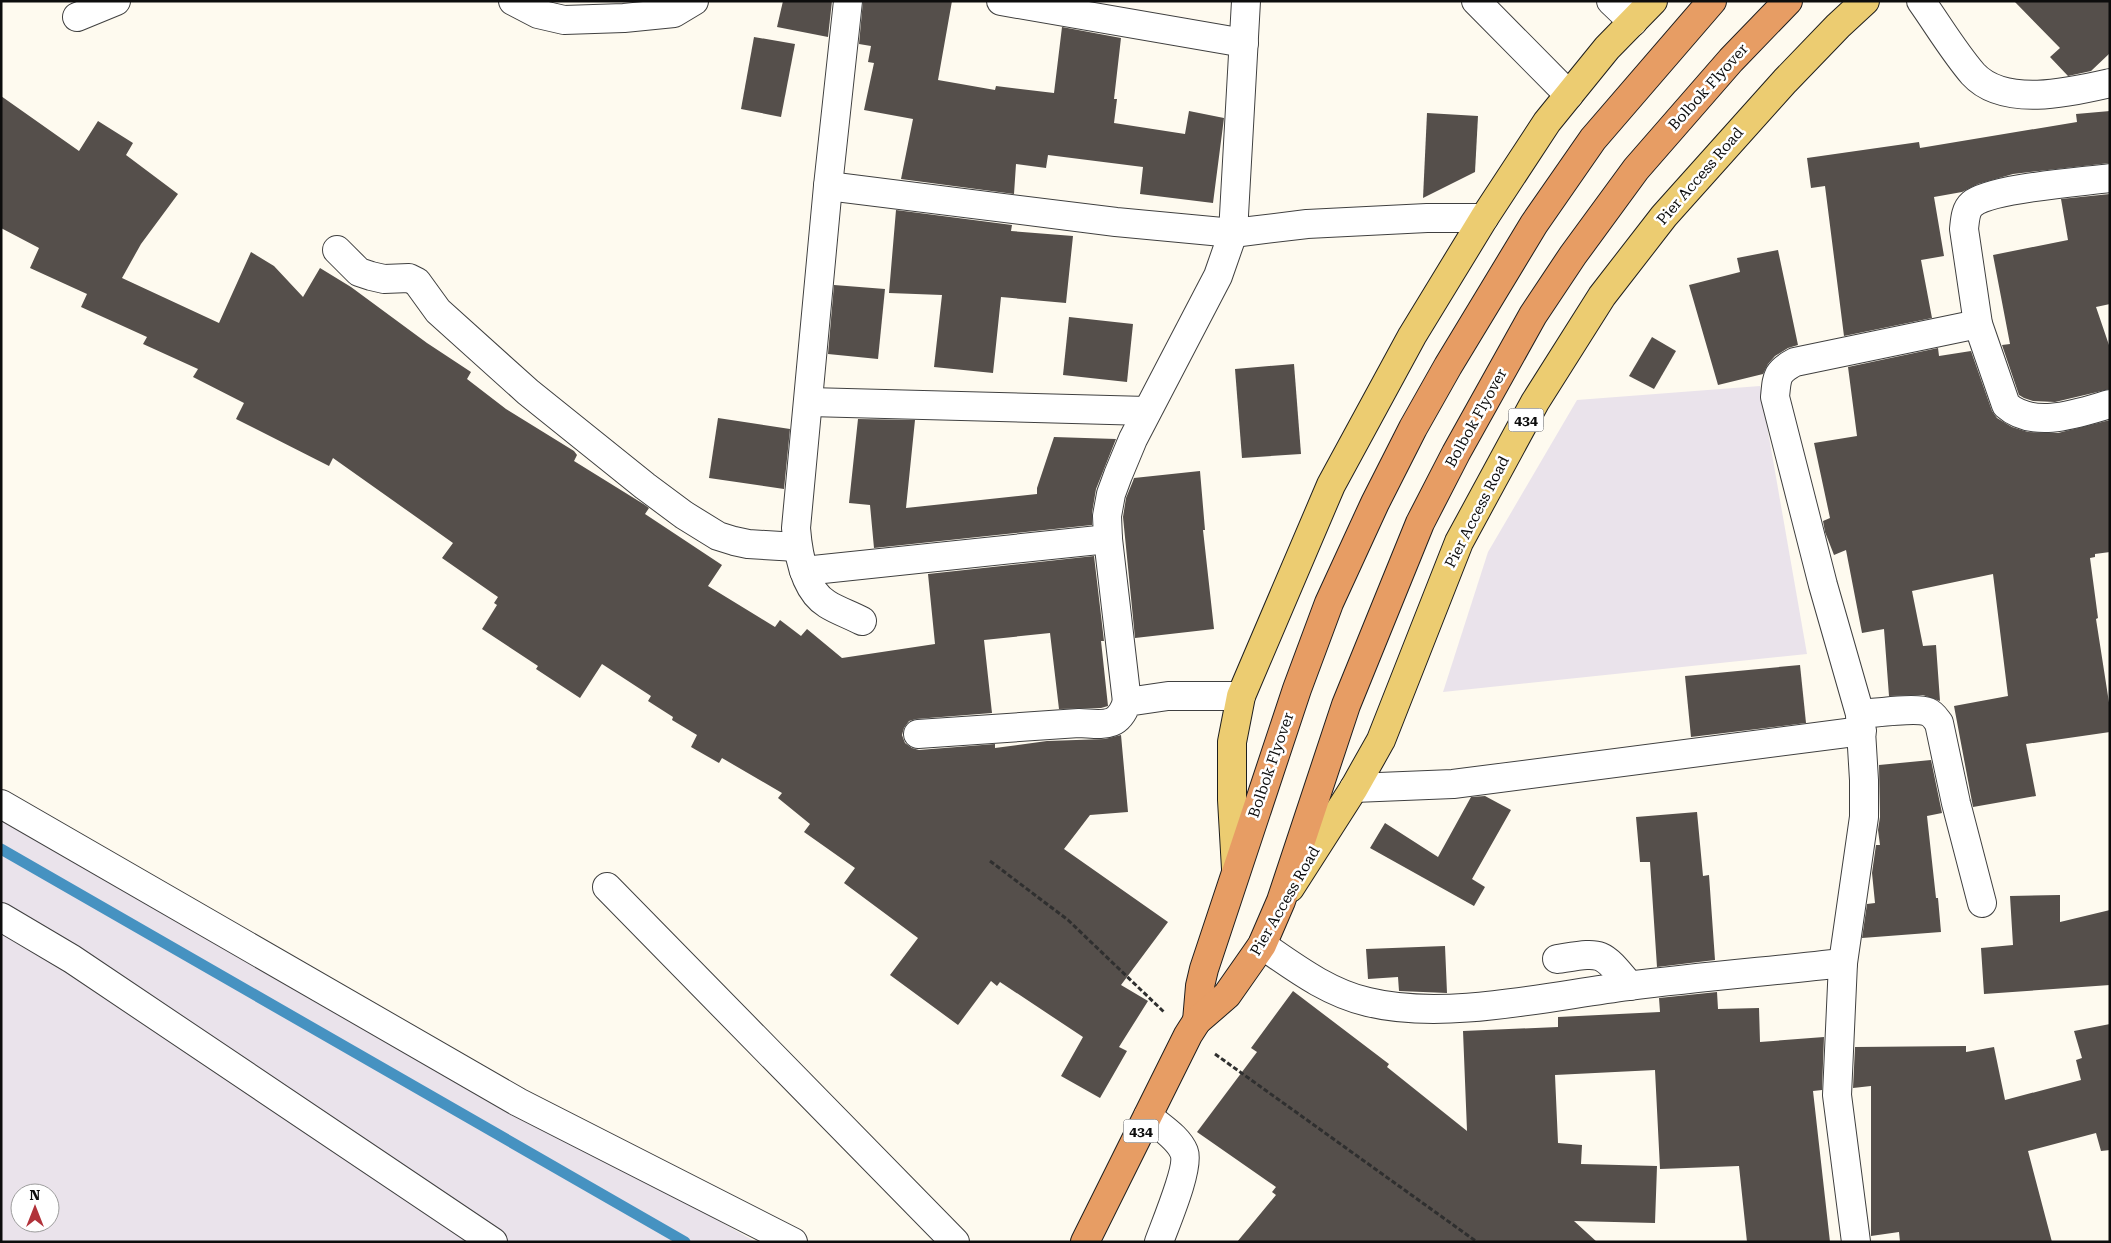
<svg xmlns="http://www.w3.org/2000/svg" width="2111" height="1243" font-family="'Roboto Serif',serif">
<rect width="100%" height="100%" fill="#fefaef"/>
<g fill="#eae3eb" fill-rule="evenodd">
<path d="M 1760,386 L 1807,654 L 1443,692 L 1488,552 L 1577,400 Z"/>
<path d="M 1,812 L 756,1242 L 1,1242 ZM 20,1193 L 50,1193 L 50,1223 L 20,1223 Z"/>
</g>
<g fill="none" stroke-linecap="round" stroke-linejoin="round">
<path stroke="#4692c1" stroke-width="11" d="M 1,849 L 685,1242"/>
</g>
<g fill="#554f4b">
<path d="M 783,1 L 832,1 L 828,37 L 777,27 Z"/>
<path d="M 863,1 L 952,1 L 938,80 L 995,90 L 996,86 L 1054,93 L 1062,27 L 1121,38 L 1114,99 L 1117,99 L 1114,123 L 1185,134 L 1189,111 L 1224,118 L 1213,203 L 1140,194 L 1143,167 L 1048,155 L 1046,168 L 1016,164 L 1014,194 L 901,179 L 913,119 L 864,110 L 874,63 L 868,62 L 871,46 L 859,44 Z"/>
<path d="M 2014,1 L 2110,1 L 2110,53 L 2091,71 L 2068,76 L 2050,57 L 2060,48 Z"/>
<path d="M 754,37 L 795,44 L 781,117 L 741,109 Z"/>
<path d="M 1,96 L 79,151 L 98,121 L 133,143 L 126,155 L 178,194 L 141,244 L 122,278 L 219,323 L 251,252 L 274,266 L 303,297 L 320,268 L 351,287 L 427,343 L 471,372 L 467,379 L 506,409 L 574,451 L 577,455 L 574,461 L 645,505 L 649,508 L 645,514 L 722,565 L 708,586 L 775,627 L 780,620 L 801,636 L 807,629 L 842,658 L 935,644 L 928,574 L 1094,556 L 1104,641 L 1101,641 L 1108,706 L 1101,708 L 1059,709 L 1050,633 L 984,640 L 992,713 L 916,719 L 909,721 L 904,728 L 902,735 L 905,743 L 912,748 L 919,750 L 995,744 L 995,748 L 1047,741 L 1105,739 L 1121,735 L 1128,812 L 1090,815 L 1064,849 L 1168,922 L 1121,985 L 1148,1001 L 1119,1047 L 1127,1051 L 1100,1098 L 1061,1076 L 1083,1037 L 1000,982 L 997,986 L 991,981 L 958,1025 L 890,975 L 918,938 L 844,883 L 855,868 L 804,832 L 810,824 L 778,798 L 782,793 L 722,758 L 719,763 L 691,747 L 697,735 L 672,720 L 673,717 L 648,701 L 651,696 L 602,664 L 580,698 L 536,669 L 538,666 L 482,629 L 497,605 L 494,603 L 498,597 L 442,558 L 453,543 L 333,458 L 329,466 L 236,419 L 244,403 L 193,377 L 198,369 L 143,344 L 147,337 L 81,307 L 87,294 L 30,268 L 39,248 L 1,228 Z"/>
<path d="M 2110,111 L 2110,163 L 2013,174 L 1978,184 L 1962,192 L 1934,197 L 1944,256 L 1921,260 L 1932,318 L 1844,336 L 1825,186 L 1811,188 L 1807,158 L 1919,142 L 1920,148 L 2077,122 L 2076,114 Z"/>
<path d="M 1427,113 L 1478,116 L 1475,172 L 1423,198 Z"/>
<path d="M 2110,194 L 2110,304 L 2096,307 L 2110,348 L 2110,389 L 2055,402 L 2033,401 L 2024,398 L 2019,395 L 2002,345 L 2010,344 L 1993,255 L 2068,240 L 2061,199 Z"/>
<path d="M 896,210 L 1012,225 L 1011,231 L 1073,236 L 1066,303 L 1001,297 L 993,373 L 934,367 L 942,295 L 889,293 Z"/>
<path d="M 1778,250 L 1798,345 L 1788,348 L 1775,356 L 1768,364 L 1763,374 L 1718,385 L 1689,285 L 1740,272 L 1737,258 Z"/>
<path d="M 834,285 L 885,289 L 878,359 L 828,354 Z"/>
<path d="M 1069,317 L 1133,324 L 1127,382 L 1063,375 Z"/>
<path d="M 1652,337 L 1676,351 L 1654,389 L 1629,376 Z"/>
<path d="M 1938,348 L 1939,356 L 1971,351 L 1992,411 L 1997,418 L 2012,427 L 2028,432 L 2058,433 L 2110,420 L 2110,552 L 2095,554 L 2095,557 L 2090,558 L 2098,618 L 2096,619 L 2110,709 L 2110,732 L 2026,744 L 2036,796 L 1973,807 L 1954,706 L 2008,696 L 1993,574 L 1912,591 L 1923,646 L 1936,645 L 1940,701 L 1923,695 L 1889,696 L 1884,629 L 1862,633 L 1846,550 L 1834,555 L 1825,532 L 1823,521 L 1830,518 L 1814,443 L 1857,436 L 1848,367 Z"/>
<path d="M 1294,364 L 1301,454 L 1242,458 L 1235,369 Z"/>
<path d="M 718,418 L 790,429 L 784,489 L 709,478 Z"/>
<path d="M 858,419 L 915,420 L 906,508 L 1037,494 L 1037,488 L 1054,437 L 1116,439 L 1096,489 L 1092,513 L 1092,525 L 874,548 L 870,505 L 849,503 Z"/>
<path d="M 1200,471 L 1205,530 L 1203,530 L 1214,629 L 1135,638 L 1123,517 L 1126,498 L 1133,481 L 1134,478 Z"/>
<path d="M 1800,665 L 1806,723 L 1691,737 L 1685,676 Z"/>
<path d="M 1931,760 L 1942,813 L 1927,816 L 1936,898 L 1938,898 L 1941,932 L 1862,938 L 1867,904 L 1875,903 L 1872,873 L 1876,845 L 1880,845 L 1878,830 L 1880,817 L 1879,765 Z"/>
<path d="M 1485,796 L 1511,810 L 1472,879 L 1485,887 L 1474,906 L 1370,848 L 1385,823 L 1438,857 L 1471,797 Z"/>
<path d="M 1697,812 L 1703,876 L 1709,875 L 1715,960 L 1657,967 L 1650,862 L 1640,862 L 1636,817 Z"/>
<path d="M 2060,895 L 2060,922 L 2110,910 L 2110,985 L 1984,994 L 1981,948 L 2013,945 L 2010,896 Z"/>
<path d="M 1445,946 L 1447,993 L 1399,991 L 1398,977 L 1368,979 L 1366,949 Z"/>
<path d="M 1293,991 L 1389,1064 L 1387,1067 L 1467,1131 L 1463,1031 L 1558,1027 L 1558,1017 L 1660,1012 L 1659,998 L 1717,992 L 1718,1009 L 1759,1008 L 1760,1042 L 1824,1037 L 1822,1090 L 1813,1091 L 1830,1242 L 1747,1242 L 1739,1166 L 1660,1169 L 1655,1070 L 1555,1075 L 1558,1143 L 1582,1145 L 1581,1164 L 1657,1166 L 1655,1223 L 1574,1221 L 1597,1242 L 1237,1242 L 1276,1195 L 1272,1192 L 1276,1187 L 1197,1132 L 1257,1052 L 1251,1048 Z"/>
<path d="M 2110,1024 L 2110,1150 L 2101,1151 L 2096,1133 L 2028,1151 L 2052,1242 L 1900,1242 L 1899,1232 L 1871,1236 L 1871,1086 L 1853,1088 L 1855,1047 L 1966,1046 L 1966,1052 L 1994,1047 L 2005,1100 L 2081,1080 L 2076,1060 L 2082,1058 L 2074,1031 Z"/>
</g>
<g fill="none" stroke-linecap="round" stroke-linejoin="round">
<g stroke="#404040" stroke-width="30">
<g id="minor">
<path d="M 513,1 L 538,14 L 564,20 L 624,18 L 674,13 L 694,1"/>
<path d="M 848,1 L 828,186 L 796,528 C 798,553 804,590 827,604 C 838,611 851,615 862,621"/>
<path d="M 1001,1 L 1244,43"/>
<path d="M 1476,1 L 1569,95"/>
<path d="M 1611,1 L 1633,22"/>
<path d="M 1921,1 C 1938,25 1954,52 1973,74 C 2004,108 2071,92 2110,83"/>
<path d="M 77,17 L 116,1"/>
<path d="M 2110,178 C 2081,182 1991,188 1972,204 C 1965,210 1965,221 1964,229 L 1978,324 L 2006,405 C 2034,430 2079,413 2110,404"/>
<path d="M 828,186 L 1116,222 L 1233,233 L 1307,224 L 1427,218 L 1484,218"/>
<path d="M 337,250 L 359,272 L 371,276 L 384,279 L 409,278 L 417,282 L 438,311 L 528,392 L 645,486 L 684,515 L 718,536 L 734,541 L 748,544 L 797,547"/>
<path d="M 809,402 L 1147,411"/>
<path d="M 804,571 L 1108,539"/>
<path d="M 1127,702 L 1108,539 L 1107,516 L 1111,494 L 1118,475 L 1133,439 L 1218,276 L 1233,233 L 1246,1"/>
<path d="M 1860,714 C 1875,713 1916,707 1928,712 C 1933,714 1936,719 1939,723 L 1956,803 L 1982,903"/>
<path d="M 918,734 L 1079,723 C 1103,724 1118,729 1127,702 L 1168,696 L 1241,696"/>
<path d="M 1354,788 L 1453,784 L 1862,731"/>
<path d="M 1,804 L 518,1102 L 793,1242"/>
<path d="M 607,887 L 955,1242"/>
<path d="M 1,917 L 72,959 L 493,1242"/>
<path d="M 1262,945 C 1294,967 1328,993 1368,1002 C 1445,1021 1549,996 1628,986 C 1699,977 1771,971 1843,963"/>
<path d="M 1557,959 C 1603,952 1600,950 1630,986"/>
<path d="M 1148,1116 C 1160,1127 1178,1137 1184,1152 C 1190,1167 1165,1225 1159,1242"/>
<path d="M 1856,1242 L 1837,1095 L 1843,963 L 1864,817 L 1864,780 L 1860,714 L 1823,585 L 1775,397 C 1777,377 1776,372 1795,362 L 1978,324"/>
</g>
</g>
<g stroke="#1e1e1e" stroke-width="30">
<g id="major">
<path d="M 1236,869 L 1232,800 L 1232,742 L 1241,696 L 1331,485 L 1412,336 L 1484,218 L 1547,122 L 1607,48 L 1653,1"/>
<path d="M 1290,888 L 1354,788 L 1381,740 L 1459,542 L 1535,402 L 1602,296 L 1664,216 L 1785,81 L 1838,26 L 1865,1"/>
</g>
</g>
<g stroke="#1e1e1e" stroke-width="30">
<g id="highway">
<path d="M 1197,1021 L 1200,986 L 1204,969 L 1297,689 L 1329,603 L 1375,503 L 1413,428 L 1448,366 L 1534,224 L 1593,139 L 1712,1"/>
<path d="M 1085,1242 L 1188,1035 L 1197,1021 L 1227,995 L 1262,945 L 1281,901 L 1346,705 L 1420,523 L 1456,453 L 1533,315 L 1573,255 L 1636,169 L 1731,60 L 1788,1"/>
</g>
</g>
<g stroke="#2f2f2f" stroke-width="3" stroke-dasharray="5 2.5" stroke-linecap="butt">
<path d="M 990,861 L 1068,920 L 1164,1012"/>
<path d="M 1215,1054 L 1477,1242"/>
</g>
<use href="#minor" stroke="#fff" stroke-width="28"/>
<use href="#major" stroke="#eccc71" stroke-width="28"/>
<use href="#highway" stroke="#e79d64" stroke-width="28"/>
</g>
<g text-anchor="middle" stroke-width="5" stroke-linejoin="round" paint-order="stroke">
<g fill="#fff" stroke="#565656" stroke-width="1">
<rect x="1508.5" y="408.5" width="35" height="23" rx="4"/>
<rect x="1123.5" y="1119.5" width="35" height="23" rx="4"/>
</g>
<g font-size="14" font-weight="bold" fill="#0d0d0d">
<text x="1526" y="425">434</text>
<text x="1141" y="1136">434</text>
</g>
<g font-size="15" fill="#0d0d0d" stroke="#fff">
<text transform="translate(1708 87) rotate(-48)" y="5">Bolbok Flyover</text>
<text transform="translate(1700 176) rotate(-49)" y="5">Pier Access Road</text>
<text transform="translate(1476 418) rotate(-61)" y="5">Bolbok Flyover</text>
<text transform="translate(1477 512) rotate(-63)" y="5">Pier Access Road</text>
<text transform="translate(1271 765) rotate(-71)" y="5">Bolbok Flyover</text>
<text transform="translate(1285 901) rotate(-60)" y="5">Pier Access Road</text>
</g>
</g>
<rect width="2111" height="1243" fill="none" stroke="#0d0d0d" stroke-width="5"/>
<g transform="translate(35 1208)"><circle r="24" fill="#ffffff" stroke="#9e9e9e"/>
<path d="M0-4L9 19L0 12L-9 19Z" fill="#b1323a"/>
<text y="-8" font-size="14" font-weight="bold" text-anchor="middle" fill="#0d0d0d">N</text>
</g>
</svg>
